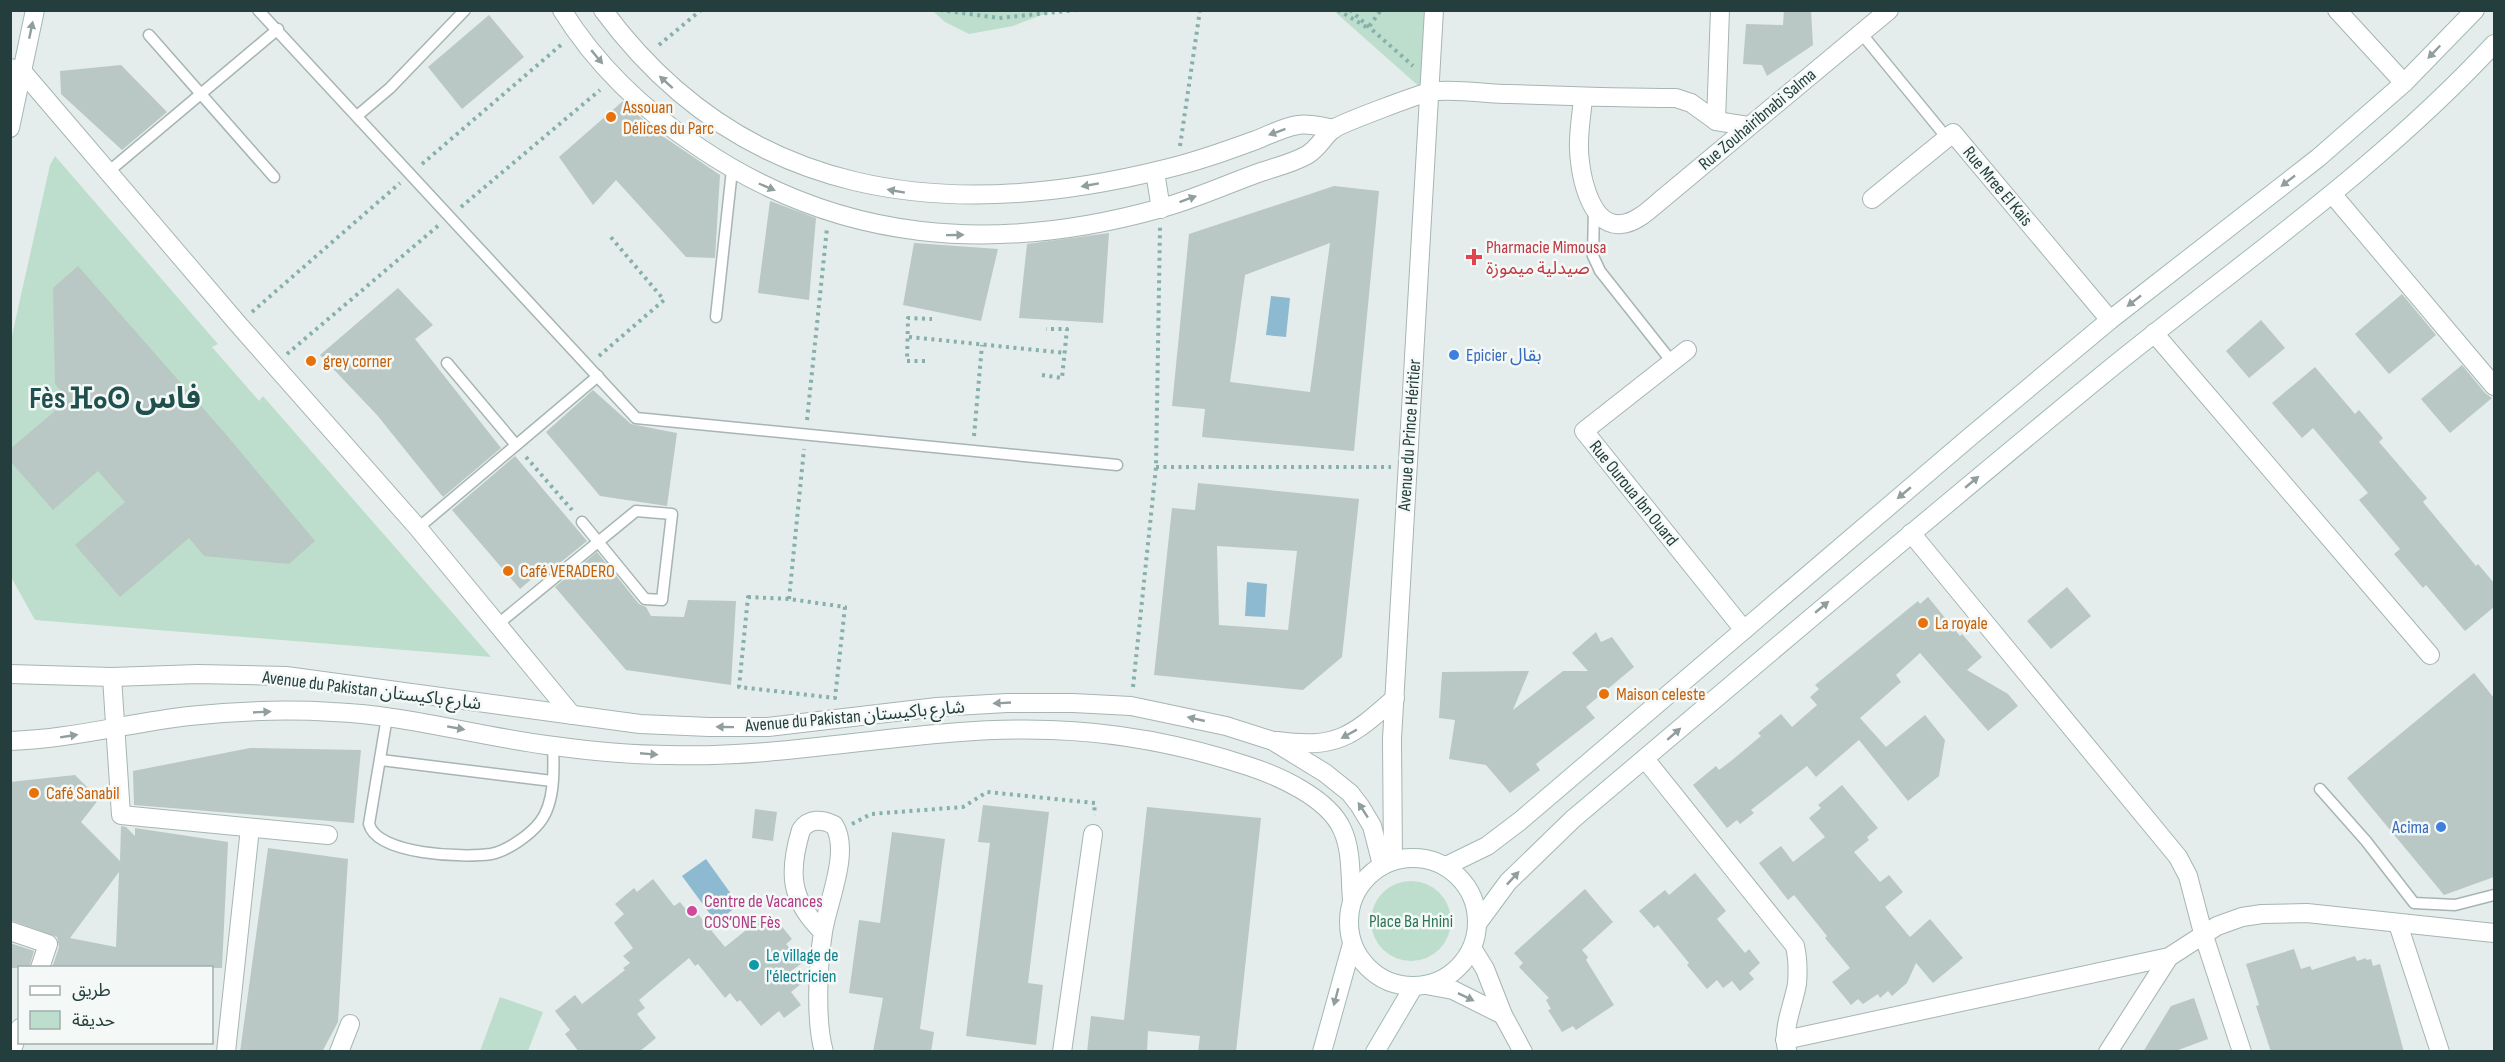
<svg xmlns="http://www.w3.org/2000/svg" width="2505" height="1062" font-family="'Sofia Sans Condensed','Noto Sans Arabic','Noto Sans Tifinagh',sans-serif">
<rect width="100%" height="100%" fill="#e4edeb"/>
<g fill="#bddecc">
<path d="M 933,11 L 1052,11 L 1013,26 L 969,34 L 945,22 Z"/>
<path d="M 1334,11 L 1426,11 L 1422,89 Z"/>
<path d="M 55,156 L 218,344 L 212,347 L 259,401 L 263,396 L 491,657 L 35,620 L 11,577 L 11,340 L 50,165 Z"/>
<circle cx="1411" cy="921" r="40"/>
<path d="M 500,997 L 543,1012 L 528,1051 L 480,1051 Z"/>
</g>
<g fill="#8db9d1">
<path d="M 1271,296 L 1290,298 L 1286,337 L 1266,335 Z"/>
<path d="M 1247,582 L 1267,584 L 1265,617 L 1245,616 Z"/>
<path d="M 706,859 L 739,905 L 716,922 L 682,876 Z"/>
</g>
<g fill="#b9c8c4" fill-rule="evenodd">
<path d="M 1784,10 L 1811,10 L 1813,45 L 1767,76 L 1762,65 L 1743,64 L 1746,24 L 1783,25 Z"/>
<path d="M 489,15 L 524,57 L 462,109 L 428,67 Z"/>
<path d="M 121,65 L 167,112 L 122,150 L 61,94 L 60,71 Z"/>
<path d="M 623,101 L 655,131 L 720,175 L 715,258 L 686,257 L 616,180 L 593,205 L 559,157 Z"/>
<path d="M 1334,186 L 1379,191 L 1354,451 L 1202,437 L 1205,409 L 1172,406 L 1189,234 ZM 1330,243 L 1310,392 L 1230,382 L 1245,275 Z"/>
<path d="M 770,201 L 816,218 L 809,300 L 758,293 Z"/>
<path d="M 1109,233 L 1103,323 L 1019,318 L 1027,244 Z"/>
<path d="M 914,243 L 998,249 L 981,321 L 903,305 Z"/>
<path d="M 78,266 L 224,432 L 315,541 L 289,564 L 204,556 L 189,538 L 120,597 L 75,545 L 125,502 L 98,471 L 53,510 L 10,461 L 10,449 L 68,400 L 55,384 L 53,288 Z"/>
<path d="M 398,288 L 433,325 L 415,339 L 501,448 L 443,497 L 377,415 L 320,355 Z"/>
<path d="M 2402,294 L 2436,335 L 2389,374 L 2355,334 Z"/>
<path d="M 2261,320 L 2285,348 L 2249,378 L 2226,351 Z"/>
<path d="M 2462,365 L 2485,393 L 2492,398 L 2450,433 L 2421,399 Z"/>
<path d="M 2315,367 L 2355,414 L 2359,410 L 2383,438 L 2379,442 L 2427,498 L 2423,502 L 2476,566 L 2478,564 L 2494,583 L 2494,607 L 2465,631 L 2426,585 L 2423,588 L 2394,554 L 2400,549 L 2359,500 L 2368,493 L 2313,428 L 2302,438 L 2272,403 Z"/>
<path d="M 593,390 L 631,424 L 677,433 L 667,506 L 600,496 L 546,432 Z"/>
<path d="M 515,456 L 587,541 L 545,575 L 541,571 L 520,589 L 452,510 Z"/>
<path d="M 1198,483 L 1359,499 L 1342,657 L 1303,690 L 1154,675 L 1172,508 L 1195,510 ZM 1217,546 L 1297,551 L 1288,630 L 1219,625 Z"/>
<path d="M 597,552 L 639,604 L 646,607 L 651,616 L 684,617 L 688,600 L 736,601 L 731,685 L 626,670 L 555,587 Z"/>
<path d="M 2067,587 L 2091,616 L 2051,649 L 2027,621 Z"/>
<path d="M 1928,597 L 1960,636 L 1962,634 L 1982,657 L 1967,670 L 2008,694 L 2018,706 L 1988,731 L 1920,653 L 1896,675 L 1901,682 L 1860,718 L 1886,747 L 1925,715 L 1945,740 L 1939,776 L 1908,801 L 1859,740 L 1816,777 L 1807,766 L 1751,810 L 1754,813 L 1740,824 L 1737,820 L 1727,828 L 1693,785 L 1716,766 L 1719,770 L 1731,761 L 1761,736 L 1758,733 L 1781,714 L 1792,727 L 1817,705 L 1810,697 L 1819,689 L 1815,685 L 1918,601 L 1920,604 Z"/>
<path d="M 1596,632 L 1601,642 L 1612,637 L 1634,667 L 1586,707 L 1595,718 L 1536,764 L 1540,770 L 1510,793 L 1486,765 L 1449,759 L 1455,720 L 1439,718 L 1442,672 L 1529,671 L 1513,710 L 1563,671 L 1588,671 L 1572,653 Z"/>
<path d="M 2474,673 L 2494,698 L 2494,877 L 2444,895 L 2347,778 Z"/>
<path d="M 250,748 L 361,750 L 354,823 L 134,805 L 133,771 Z"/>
<path d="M 75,775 L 99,799 L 81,822 L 120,861 L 121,826 L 126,827 L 135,836 L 135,828 L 228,842 L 222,968 L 52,968 L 59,947 L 57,937 L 10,920 L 10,782 ZM 119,872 L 116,947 L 70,938 Z"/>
<path d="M 1842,785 L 1878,828 L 1867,837 L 1869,840 L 1854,852 L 1880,882 L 1889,875 L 1903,892 L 1885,907 L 1910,937 L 1930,919 L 1963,958 L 1933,983 L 1916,963 L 1907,983 L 1892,996 L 1888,991 L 1880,998 L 1878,994 L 1863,1004 L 1858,999 L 1851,1005 L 1832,982 L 1850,968 L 1825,938 L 1827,936 L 1794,895 L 1788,900 L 1759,863 L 1781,846 L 1793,862 L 1825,837 L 1809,818 L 1821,808 L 1818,805 Z"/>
<path d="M 983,805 L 1049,812 L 1028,983 L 1043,985 L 1036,1045 L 966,1036 L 990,843 L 978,842 Z"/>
<path d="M 1147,807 L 1261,818 L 1236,1052 L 1198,1052 L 1200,1036 L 1148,1031 L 1147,1052 L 1087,1052 L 1091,1016 L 1124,1020 Z"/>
<path d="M 755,809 L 777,812 L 773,841 L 752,838 Z"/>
<path d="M 892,832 L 945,839 L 920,1029 L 934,1032 L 931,1052 L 873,1052 L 883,998 L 849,993 L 859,920 L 880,923 Z"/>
<path d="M 268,848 L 348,859 L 338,1022 L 322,1052 L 240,1052 Z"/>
<path d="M 1695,873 L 1726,911 L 1717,919 L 1745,953 L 1749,949 L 1760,963 L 1749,973 L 1754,979 L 1740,991 L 1732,981 L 1723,988 L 1717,980 L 1707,989 L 1687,965 L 1689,963 L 1658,925 L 1654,928 L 1639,911 L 1665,890 L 1669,895 Z"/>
<path d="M 653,879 L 674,906 L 680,902 L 687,911 L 692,907 L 725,947 L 761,918 L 766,924 L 775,918 L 792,939 L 786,944 L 802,963 L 791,971 L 801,984 L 791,992 L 801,1005 L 784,1018 L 779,1011 L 761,1026 L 740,1000 L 737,1002 L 730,993 L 725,998 L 698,964 L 695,966 L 689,958 L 639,1000 L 645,1008 L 637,1014 L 656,1038 L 639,1052 L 579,1052 L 565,1034 L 570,1030 L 555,1011 L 575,995 L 582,1004 L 625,970 L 623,968 L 630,963 L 623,956 L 633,948 L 614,923 L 624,914 L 615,904 L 634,888 L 637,892 Z"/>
<path d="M 1585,889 L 1613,922 L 1582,950 L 1588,957 L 1586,960 L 1614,1005 L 1576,1030 L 1573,1026 L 1562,1032 L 1548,1010 L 1551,1009 L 1546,1000 L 1549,998 L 1519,967 L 1523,963 L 1514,953 Z"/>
<path d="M 10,943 L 34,951 L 29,968 L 10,968 Z"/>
<path d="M 2294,949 L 2301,969 L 2310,966 L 2312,970 L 2355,956 L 2357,961 L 2366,958 L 2366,960 L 2371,959 L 2373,966 L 2380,964 L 2404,1052 L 2271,1052 L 2256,1006 L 2259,1005 L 2246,964 Z"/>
<path d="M 2194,998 L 2208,1039 L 2173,1052 L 2143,1052 L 2171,1006 Z"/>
</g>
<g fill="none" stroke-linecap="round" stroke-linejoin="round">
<g stroke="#a6b5b3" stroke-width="13">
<g id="lane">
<path d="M 258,10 L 636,418 L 1117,465"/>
<path d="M 1861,33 L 1947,138"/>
<path d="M 149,35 L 274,177"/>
<path d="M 357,116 L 390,88 L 465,10"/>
<path d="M 108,172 L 278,29"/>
<path d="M 1594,209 L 1593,256 L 1600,271 L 1672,362"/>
<path d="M 716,317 L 732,170"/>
<path d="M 447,363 L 516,445"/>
<path d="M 418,528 L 598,376"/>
<path d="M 498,624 L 636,511 L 672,514 L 662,600 L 645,599 L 582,522"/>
<path d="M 387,717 L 369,824 C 377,855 464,858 491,854 C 507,851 530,835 540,822 C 555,803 554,769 553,746"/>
<path d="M 381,760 L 552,781"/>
<path d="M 2320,789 L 2366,841 L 2414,903 L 2455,905 L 2494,895"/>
</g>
</g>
<g stroke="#a6b5b3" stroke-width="20">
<g id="street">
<path d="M 562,10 C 596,65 646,112 700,148 C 841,243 995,254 1158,209 C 1193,200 1227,184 1261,172 C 1276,167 1293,163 1307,155 C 1318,149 1324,136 1333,129 C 1342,123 1419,94 1430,92 C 1452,88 1487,94 1510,94 C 1565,96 1620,98 1676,98 L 1691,103 L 1716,121 L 1748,126"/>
<path d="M 603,10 C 744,201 948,223 1165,169 C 1196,162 1226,151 1256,140 C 1269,135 1284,127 1298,125 C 1309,123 1323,127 1334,129"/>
<path d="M 2337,10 L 2404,83"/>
<path d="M 10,68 L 22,71 L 238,324 L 418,528 L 572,715"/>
<path d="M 1583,97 C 1582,112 1579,128 1579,143 C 1578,166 1588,228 1621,224 C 1638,223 1654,205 1667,195 L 1889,10"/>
<path d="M 1716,121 L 1720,10"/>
<path d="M 1155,172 L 1161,209"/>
<path d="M 2333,195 L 2494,386"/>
<path d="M 1872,199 L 1953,133 L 2110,320"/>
<path d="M 2154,333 L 2430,655"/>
<path d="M 1687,350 L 1584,431 L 1744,630"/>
<path d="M 1911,533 L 2178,857 L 2188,876 L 2203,933 L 2242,1052"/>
<path d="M 10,674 L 112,677 L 198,674 L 286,676 L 640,724 L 709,727 L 768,727 L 937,707 L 1007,703 L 1073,703 L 1131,706 L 1226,726 L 1273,741 L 1325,773 L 1350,793 L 1360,806 L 1372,826 L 1382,865"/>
<path d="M 112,677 L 121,815 L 328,835"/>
<path d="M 10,741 C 71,739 129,723 189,716 C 236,711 285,709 333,712 C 408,715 480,737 554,746 C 591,751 631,755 669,755 C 797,759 923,725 1050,730 C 1118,732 1184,745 1248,766 C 1279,776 1328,798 1342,829 C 1352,850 1350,877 1352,900"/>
<path d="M 1277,741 C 1337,749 1351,737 1395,698"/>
<path d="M 1645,759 L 1795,946 C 1798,959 1798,971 1797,984 C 1793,1006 1782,1028 1787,1050"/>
<path d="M 1393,860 L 1392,739 L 1434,10"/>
<path d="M 2398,924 L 2440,1052"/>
<path d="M 10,931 L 48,944 L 40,968"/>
<path d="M 823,932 C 790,900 788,873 801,830 C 809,818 822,819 834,825 C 851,851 827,904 823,932 C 818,964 815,1021 824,1052"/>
<path d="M 1472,948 L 1485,969 L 1503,1015 L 1523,1052"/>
<path d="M 1426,985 L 1453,990 L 1503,1015"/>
<path d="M 1785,1040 L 2169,957 L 2217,926 L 2242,917 L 2262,914 L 2307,913 L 2494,933"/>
<path d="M 11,1052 L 20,1028"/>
<path d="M 226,1052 L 250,828"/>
<path d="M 339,1052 L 350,1024"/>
<path d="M 1062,1052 L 1093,834"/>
<path d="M 2108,1052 L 2169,957"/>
</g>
</g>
<g stroke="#a2b9b5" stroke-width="20">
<g id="secondary">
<path d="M 10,128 L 35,10"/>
<circle cx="1413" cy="922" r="64"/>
<path d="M 1446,866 L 1487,846 L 1520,821 L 1971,436 L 2110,320 L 2318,158 L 2404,83 L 2475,10"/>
<path d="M 1477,924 L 1508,882 L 1573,819 C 1752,668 1930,516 2111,368 C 2241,263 2380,167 2494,44"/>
<path d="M 1322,1052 L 1352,944"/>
<path d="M 1375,1052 L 1414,986"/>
</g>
</g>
<g stroke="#85b0ab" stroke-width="4" stroke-dasharray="3 4.5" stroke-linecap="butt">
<path d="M 940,10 L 999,18 L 1077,10"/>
<path d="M 1338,10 L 1368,28 L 1381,10"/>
<path d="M 1350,10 L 1413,66"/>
<path d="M 659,45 L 701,10"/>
<path d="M 1180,146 L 1200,10"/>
<path d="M 422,164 L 562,44"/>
<path d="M 461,207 L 600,90"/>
<path d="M 252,312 L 400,183"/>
<path d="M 909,337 L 1066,353"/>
<path d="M 287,354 L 439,225"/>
<path d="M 599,356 L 664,300 L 609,235"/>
<path d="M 925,361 L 907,361 L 908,318 L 932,319"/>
<path d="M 1042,375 L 1062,378 L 1067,329 L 1046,329"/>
<path d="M 807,420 L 827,228"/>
<path d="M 974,436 L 982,345"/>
<path d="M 526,457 L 572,510"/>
<path d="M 1156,467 L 1391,467"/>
<path d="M 748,597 L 789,599 L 845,607 L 835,698 L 739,687 Z"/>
<path d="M 789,599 L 804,449"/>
<path d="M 1133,687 L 1156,467 L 1160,227"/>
<path d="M 852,824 L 871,814 L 963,807 L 987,792 L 1095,803 L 1094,815"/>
</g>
<use href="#lane" stroke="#fff" stroke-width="10"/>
<use href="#street" stroke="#fff" stroke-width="18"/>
<use href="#secondary" stroke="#fff" stroke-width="18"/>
</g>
<defs><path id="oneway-solid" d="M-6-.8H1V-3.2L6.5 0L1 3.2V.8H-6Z" transform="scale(1.5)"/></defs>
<g fill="#919e9e">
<use href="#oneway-solid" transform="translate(31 30) rotate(-78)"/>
<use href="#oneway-solid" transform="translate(2434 52) rotate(134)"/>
<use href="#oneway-solid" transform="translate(597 57) rotate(50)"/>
<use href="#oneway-solid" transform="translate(666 82) rotate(-138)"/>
<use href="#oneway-solid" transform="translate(1277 132) rotate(160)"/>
<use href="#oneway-solid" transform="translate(2288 181) rotate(142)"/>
<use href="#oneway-solid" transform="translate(1090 185) rotate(170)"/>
<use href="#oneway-solid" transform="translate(767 187) rotate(23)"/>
<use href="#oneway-solid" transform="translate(896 191) rotate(-170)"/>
<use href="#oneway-solid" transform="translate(1188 199) rotate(-20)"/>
<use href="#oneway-solid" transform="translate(955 235) rotate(-1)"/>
<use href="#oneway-solid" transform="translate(2134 301) rotate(142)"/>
<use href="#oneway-solid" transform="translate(1972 482) rotate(-40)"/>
<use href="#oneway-solid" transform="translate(1904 493) rotate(140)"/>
<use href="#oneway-solid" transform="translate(1822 607) rotate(-40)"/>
<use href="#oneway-solid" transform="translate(1002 703) rotate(177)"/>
<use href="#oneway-solid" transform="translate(262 712) rotate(-3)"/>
<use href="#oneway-solid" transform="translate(1196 719) rotate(-167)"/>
<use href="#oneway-solid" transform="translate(725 727) rotate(-179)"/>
<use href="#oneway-solid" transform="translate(456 728) rotate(10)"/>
<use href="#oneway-solid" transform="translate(1349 734) rotate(151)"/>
<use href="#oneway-solid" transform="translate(1674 734) rotate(-41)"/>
<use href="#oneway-solid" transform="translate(69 736) rotate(-9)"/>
<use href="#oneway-solid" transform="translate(649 754) rotate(5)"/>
<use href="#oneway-solid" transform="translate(1363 810) rotate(-123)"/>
<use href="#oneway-solid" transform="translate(1513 878) rotate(-47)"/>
<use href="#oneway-solid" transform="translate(1336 997) rotate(105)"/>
<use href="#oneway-solid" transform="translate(1466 997) rotate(26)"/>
</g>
<g fill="#e8710a" stroke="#f4f9f8" stroke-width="2">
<circle cx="611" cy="117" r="6"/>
<circle cx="311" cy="361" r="6"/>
<circle cx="508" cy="571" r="6"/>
<circle cx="1923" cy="623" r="6"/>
<circle cx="1604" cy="694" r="6"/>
<circle cx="34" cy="793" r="6"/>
</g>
<path fill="#e0444e" stroke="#f4f9f8" stroke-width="2" d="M1471 248h6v6h6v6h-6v6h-6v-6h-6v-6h6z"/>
<g fill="#3f7fe0" stroke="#f4f9f8" stroke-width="2">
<circle cx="1454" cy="355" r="6"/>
<circle cx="2441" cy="827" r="6"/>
</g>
<circle fill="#d1479c" stroke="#f4f9f8" stroke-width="2" cx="692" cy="911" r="6"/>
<circle fill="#0f9aa8" stroke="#f4f9f8" stroke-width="2" cx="754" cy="965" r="6"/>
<g text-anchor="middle" stroke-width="5" stroke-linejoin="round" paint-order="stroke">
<g font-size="18" fill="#c56008" stroke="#f4f9f8" text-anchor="start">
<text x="623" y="113">Assouan<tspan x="623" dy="21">Délices du Parc</tspan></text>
<text x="323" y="367">grey corner</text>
<text x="520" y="577">Café VERADERO</text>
<text x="1935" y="629">La royale</text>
<text x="1616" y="700">Maison celeste</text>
<text x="46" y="799">Café Sanabil</text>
</g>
<g font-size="18" fill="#233e3c" stroke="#f4f9f8">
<text transform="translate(1757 119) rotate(-40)" y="6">Rue Zouhairibnabi Salma</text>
<text transform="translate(1998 186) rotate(50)" y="6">Rue Mree El Kais</text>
<text transform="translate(1409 435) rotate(-86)" y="6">Avenue du Prince Héritier</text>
<text transform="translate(1634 493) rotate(51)" y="6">Rue Ouroua Ibn Ouard</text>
<text transform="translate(372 690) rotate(7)" y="6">Avenue du Pakistan شارع باكيستان</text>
<text transform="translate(855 716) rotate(-5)" y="6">Avenue du Pakistan شارع باكيستان</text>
</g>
<g font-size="18" fill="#be3a42" stroke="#f4f9f8" text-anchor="start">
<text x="1486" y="253">Pharmacie Mimousa<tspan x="1486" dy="21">صيدلية ميموزة</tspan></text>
</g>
<g font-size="18" fill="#366cbe" stroke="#f4f9f8" text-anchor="start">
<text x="1466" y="361">Epicier بقال</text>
<text x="2429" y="833" text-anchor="end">Acima</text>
</g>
<g font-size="18" fill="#b23c85" stroke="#f4f9f8" text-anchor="start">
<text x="704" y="907">Centre de Vacances<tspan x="704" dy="21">COS’ONE Fès</tspan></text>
</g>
<g font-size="18" fill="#2e7557" stroke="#f4f9f8">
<text x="1411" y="927">Place Ba Hnini</text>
</g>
<g font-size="18" fill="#0d838f" stroke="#f4f9f8" text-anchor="start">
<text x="766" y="961">Le village de<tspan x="766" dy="21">l'électricien</tspan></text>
</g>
<g font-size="30" font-weight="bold" fill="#1f504e" stroke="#f4f9f8">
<text x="115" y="408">Fès ⴼⴰⵙ فاس</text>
</g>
</g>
<rect width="2505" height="1062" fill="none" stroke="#233e3c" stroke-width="24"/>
<rect x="18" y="966" width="195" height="78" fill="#f4f9f8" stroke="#a0aead" stroke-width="1.5"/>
<rect x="30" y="986" width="30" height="9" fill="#ffffff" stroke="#a0aead" stroke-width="1.5"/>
<text x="72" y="996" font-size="18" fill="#233e3c">طريق</text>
<rect x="30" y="1011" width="30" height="18" fill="#bddecc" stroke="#a0aead" stroke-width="1.5"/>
<text x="72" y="1026" font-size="18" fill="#233e3c">حديقة</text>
</svg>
